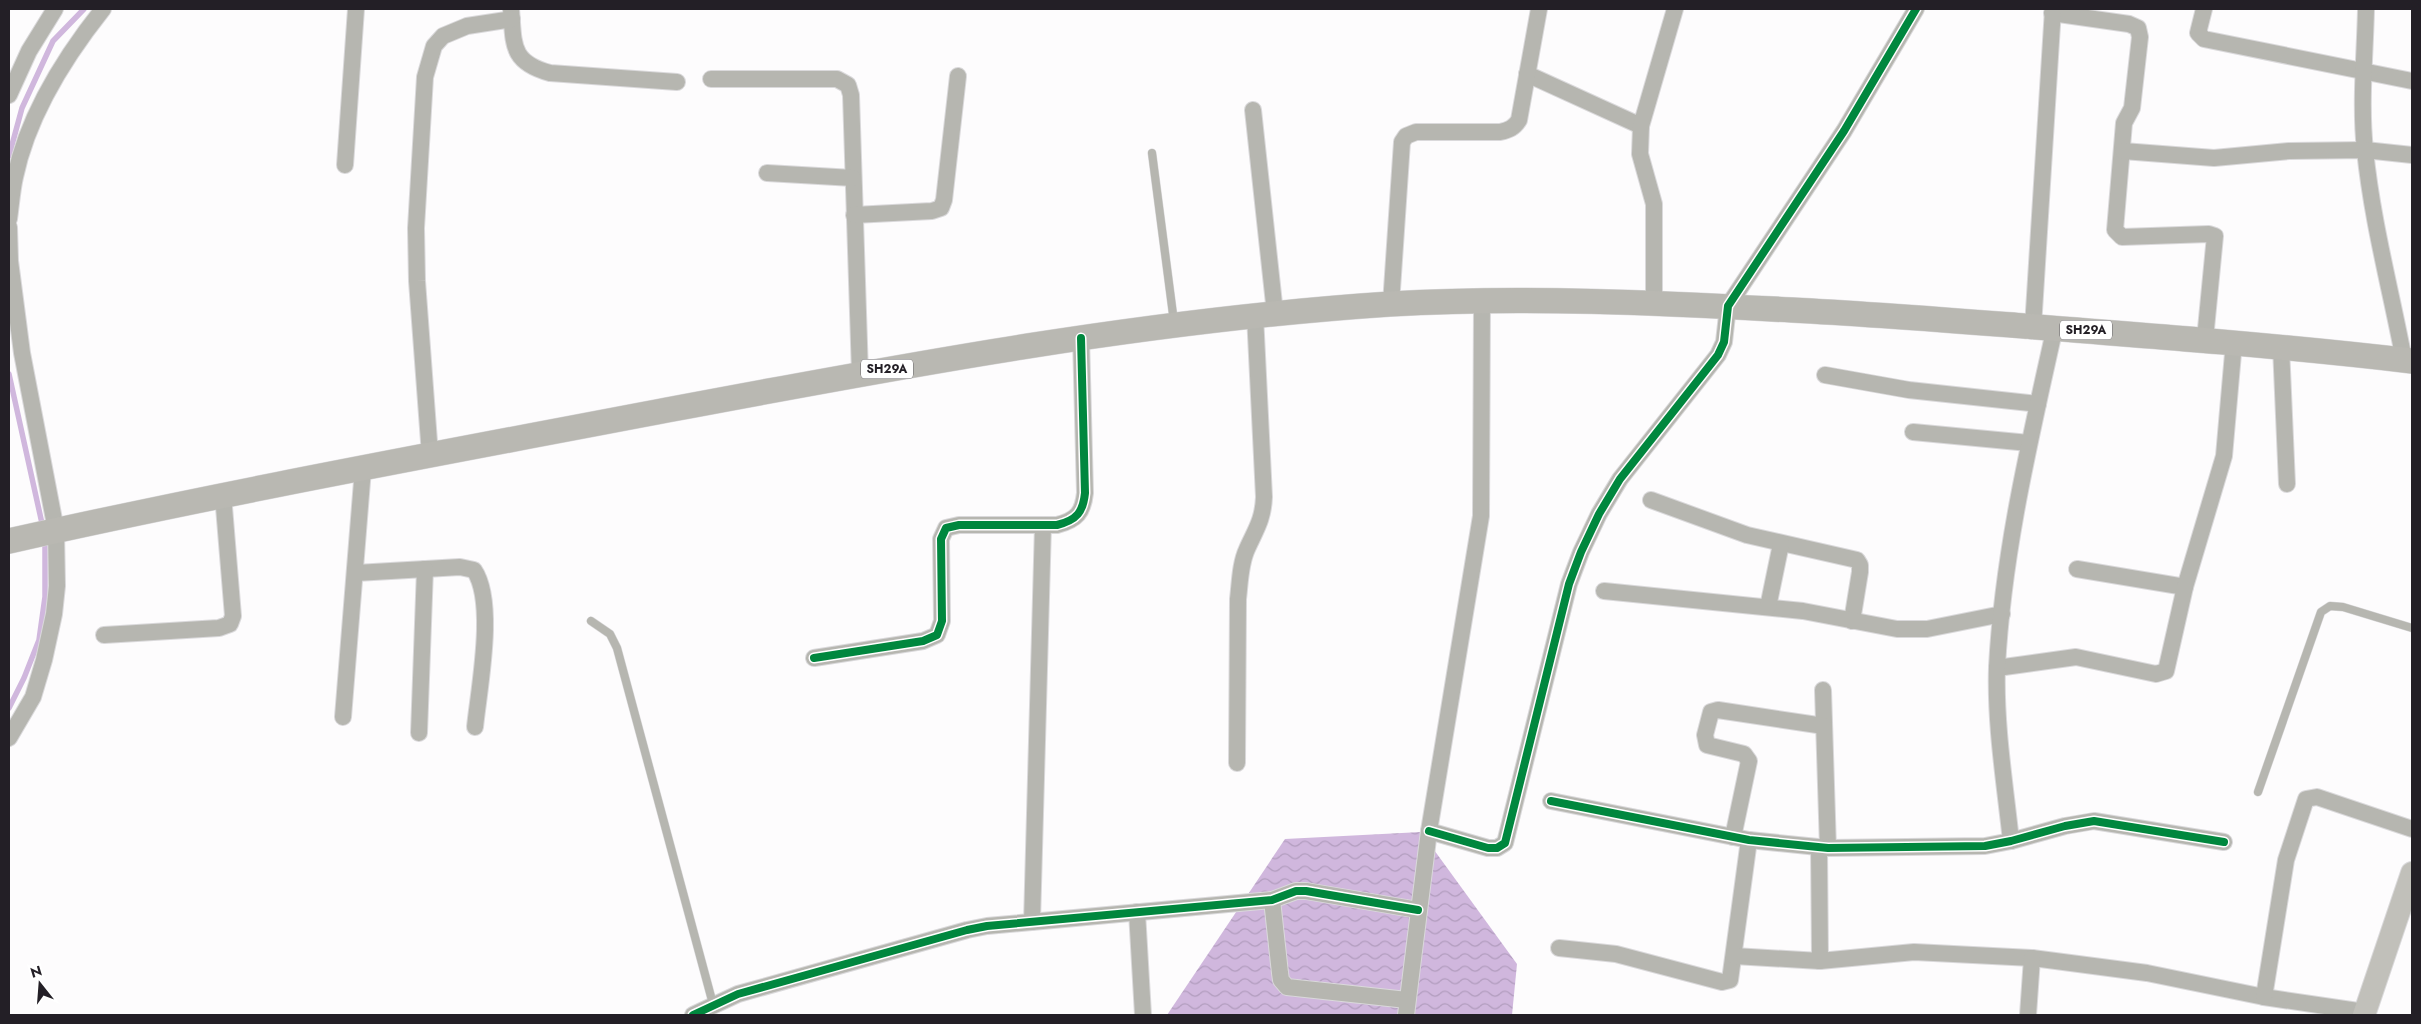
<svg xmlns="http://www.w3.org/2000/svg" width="2421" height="1024" font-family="Jost,sans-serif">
<defs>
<pattern id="water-waves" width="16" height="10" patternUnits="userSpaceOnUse" patternTransform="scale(1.25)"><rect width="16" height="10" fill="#d0b7dd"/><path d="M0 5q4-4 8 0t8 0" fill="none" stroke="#b29dbe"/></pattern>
</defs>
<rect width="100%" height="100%" fill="#fdfcfd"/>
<path fill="url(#water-waves)" d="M 1421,832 L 1517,964 L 1512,1015 L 1167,1015 L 1285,839 Z"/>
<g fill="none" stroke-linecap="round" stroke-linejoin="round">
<g stroke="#d0b7dd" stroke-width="5.5">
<path d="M 9,156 L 22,108 L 53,41 L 84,9"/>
<path d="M 9,374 L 43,528"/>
<path d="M 9,708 L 24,678 L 39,640 L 45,597 L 45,540"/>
</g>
<g stroke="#dad9db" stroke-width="9">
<g id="lane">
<path d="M 1152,153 L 1174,322"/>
<path d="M 591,621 L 610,634 L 617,648 L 713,1004"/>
<path d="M 2258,792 L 2321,612 L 2330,606 L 2343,607 L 2412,628"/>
</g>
</g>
<g stroke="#dad9db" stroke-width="18">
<g id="street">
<path d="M 511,9 C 514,44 510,62 550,73 L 677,82"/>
<path d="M 2204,9 L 2198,33 L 2204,39 L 2412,81"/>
<path d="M 2366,9 C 2365,55 2360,104 2365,150 C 2372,221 2391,291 2404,360"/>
<path d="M 2052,13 L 2129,24 L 2138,28 L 2140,37 L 2132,108 L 2124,123 L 2115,230 L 2122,237 L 2209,234 L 2215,236 L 2205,339"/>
<path d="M 1527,74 L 1641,126"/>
<path d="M 711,79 L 837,79 L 848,85 L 851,95 L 860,374"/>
<path d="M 9,95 L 29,51 L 55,9"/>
<path d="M 1253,110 L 1275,313"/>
<path d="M 2123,151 L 2214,158 L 2289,151 L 2365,150 L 2412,155"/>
<path d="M 345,165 L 356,9"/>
<path d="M 767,173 L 853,178"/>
<path d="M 854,215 L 932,211 L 941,208 L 944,200 L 958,76"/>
<path d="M 9,219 C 11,205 12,190 15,177 C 28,115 64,58 103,9"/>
<path d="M 9,227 L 10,261 L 22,353 L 56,530 L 57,586 L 54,614 L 44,660 L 33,697 L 9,738"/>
<path d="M 1654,303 L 1654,204 L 1640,154 L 1641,126 L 1675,9"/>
<path d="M 1391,304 L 1402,142 L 1406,136 L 1416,132 L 1500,132 C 1509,130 1514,128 1519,120 L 1539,9"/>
<path d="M 2033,327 L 2053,9"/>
<path d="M 2281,347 L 2287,484"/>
<path d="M 1825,375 L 1909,390 L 2038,404"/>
<path d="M 1913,432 L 2029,443"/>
<path d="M 430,455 L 417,281 L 416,228 L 425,77 L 434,46 L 443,36 L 467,26 L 512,19"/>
<path d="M 1651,500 L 1747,535 L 1857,560 L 1860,565 L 1860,572 L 1852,621"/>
<path d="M 2077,569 L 2185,587"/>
<path d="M 356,573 L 460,567 L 474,570 C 496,602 479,688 475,727"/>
<path d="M 1604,591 L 1803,611 L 1897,629 L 1927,629 L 2002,614"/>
<path d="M 1768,607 L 1781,544"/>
<path d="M 104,635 L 219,628 L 230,624 L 233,616 L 223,495"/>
<path d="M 814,658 L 923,641 L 937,635 L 942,621 L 941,539 L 946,528 L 959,525 L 1057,525 C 1077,520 1083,512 1085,493 L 1081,338"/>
<path d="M 1997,668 L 2076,657 L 2156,674 L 2166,671 L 2185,587 L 2224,456 L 2234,342"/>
<path d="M 1823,690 L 1828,848"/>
<path d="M 343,717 L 363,469"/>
<path d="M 419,733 L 425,569"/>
<path d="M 1237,763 L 1238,599 C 1240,583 1240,564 1247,549 C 1256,529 1263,520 1264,497 L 1255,315"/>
<path d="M 1551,801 L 1749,840 L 1828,848 L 1985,846 L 2011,841 L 2065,826 L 2094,821 L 2224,842"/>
<path d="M 1429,831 L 1488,848 L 1497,848 L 1505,843 L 1569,584 L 1581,552 L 1599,514 L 1620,479 L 1718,355 L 1724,342 L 1728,306 L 1844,131 L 1916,9"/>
<path d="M 1733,837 L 1749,761 L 1744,754 L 1707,745 L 1705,735 L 1711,712 L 1718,710 L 1824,726"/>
<path d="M 2011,841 C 2005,784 1995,725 1997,667 C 2003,552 2030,440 2055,327"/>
<path d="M 1819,847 L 1820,961"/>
<path d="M 1272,900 L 1280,973 L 1281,980 L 1287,987 L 1407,1000"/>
<path d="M 1137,912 L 1143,1015"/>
<path d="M 1032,922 L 1043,525"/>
<path d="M 1559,948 L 1616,954 L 1722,982 L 1730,980 L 1749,840"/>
<path d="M 1734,956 L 1820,961 L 1914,952 L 2032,958 L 2147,973 L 2264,997 L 2365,1012"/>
<path d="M 2264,997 L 2286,860 L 2306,799 L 2317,797 L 2412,829"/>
<path d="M 693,1015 L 738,994 L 967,930 L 987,926 L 1272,900 L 1296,891 L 1306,891 L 1418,910"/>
<path d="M 1406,1015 L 1429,831 L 1481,516 L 1482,300"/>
<path d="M 2028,1015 L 2032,958"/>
</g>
</g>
<g stroke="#dad9db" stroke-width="24">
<path id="secondary" d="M 2364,1015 L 2412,873"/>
</g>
<g stroke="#dad9db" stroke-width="26">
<path id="primary" d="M 9,541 C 227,492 447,452 667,410 C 906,365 1147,320 1390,304 C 1524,296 1659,303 1792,310 C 1870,314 1946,320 2024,326 C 2153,336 2283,346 2412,361"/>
</g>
<use href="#lane" stroke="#b6b6b0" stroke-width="8"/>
<use href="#street" stroke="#b6b6b0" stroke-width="16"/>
<use href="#secondary" stroke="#c1c0ba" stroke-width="22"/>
<use href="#primary" stroke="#b9b8b2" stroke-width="25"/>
<g stroke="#fff" stroke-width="11">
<g id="cycleway">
<path d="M 814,658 L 923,641 L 937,635 L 942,621 L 941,539 L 946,528 L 959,525 L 1057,525 C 1077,520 1083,512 1085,493 L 1081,338"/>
<path d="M 1551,801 L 1749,840 L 1828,848 L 1985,846 L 2011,841 L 2065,826 L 2094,821 L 2224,842"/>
<path d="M 1429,831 L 1488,848 L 1497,848 L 1505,843 L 1569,584 L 1581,552 L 1599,514 L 1620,479 L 1718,355 L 1724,342 L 1728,306 L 1844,131 L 1916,9"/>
<path d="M 693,1015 L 738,994 L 967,930 L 987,926 L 1272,900 L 1296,891 L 1306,891 L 1418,910"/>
</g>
</g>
<use href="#cycleway" stroke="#00873e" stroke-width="8"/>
</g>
<g text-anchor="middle" stroke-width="4.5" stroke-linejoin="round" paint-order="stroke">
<g fill="#fff" stroke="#656267" stroke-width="1">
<rect x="2060" y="320.5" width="52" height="19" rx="4"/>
<rect x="861" y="359.5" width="52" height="19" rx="4"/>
</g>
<g font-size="12" font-weight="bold" fill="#231f26">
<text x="2086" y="334">SH29A</text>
<text x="887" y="373">SH29A</text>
</g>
</g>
<rect width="2421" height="1024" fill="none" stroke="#231f26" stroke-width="20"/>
<g transform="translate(40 984) rotate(343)" stroke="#ffffff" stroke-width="4" paint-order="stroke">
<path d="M0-4L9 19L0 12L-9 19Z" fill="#231f26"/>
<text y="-8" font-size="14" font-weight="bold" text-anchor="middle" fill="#231f26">N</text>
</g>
</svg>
